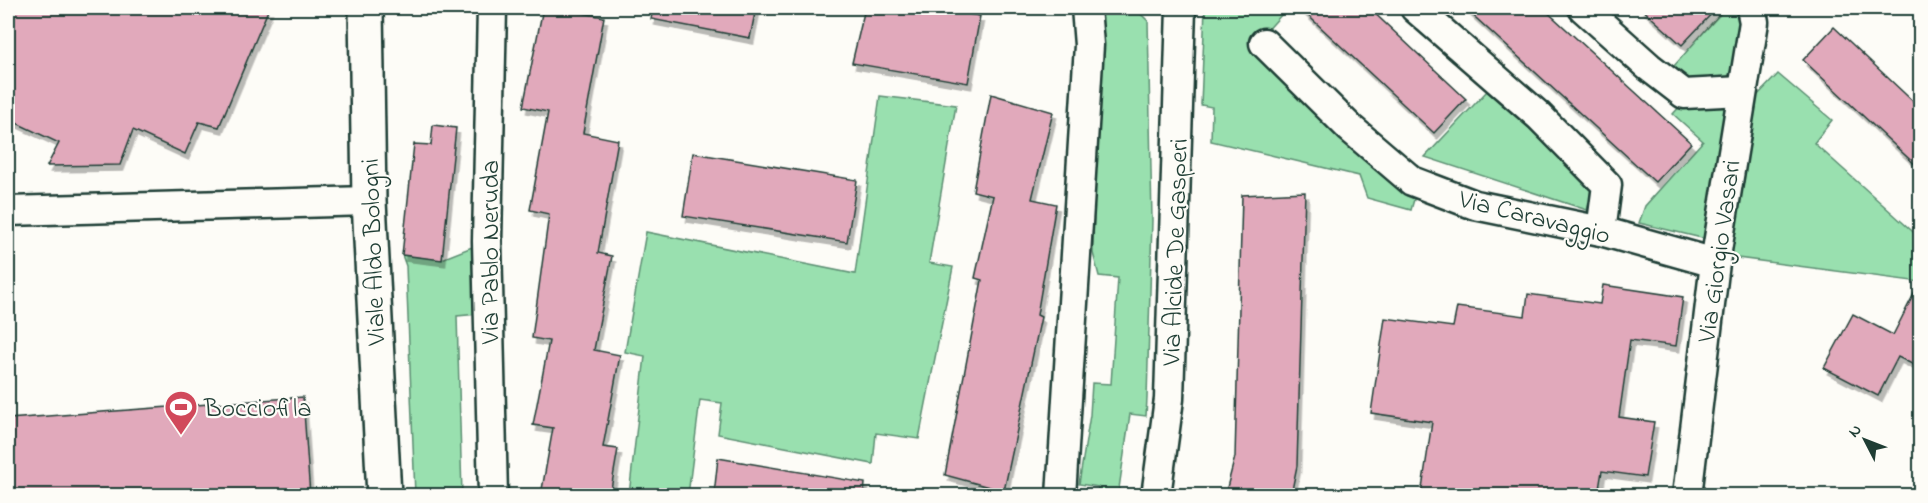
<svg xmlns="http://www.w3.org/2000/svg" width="1928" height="503" font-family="'Indie Flower',sans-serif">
<defs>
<filter id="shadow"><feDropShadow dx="3.5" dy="6" stdDeviation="0" flood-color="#0004"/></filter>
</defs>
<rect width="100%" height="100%" fill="#fdfcf7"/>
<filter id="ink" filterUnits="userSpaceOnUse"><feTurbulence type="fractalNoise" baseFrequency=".0167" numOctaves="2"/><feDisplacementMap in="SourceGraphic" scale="12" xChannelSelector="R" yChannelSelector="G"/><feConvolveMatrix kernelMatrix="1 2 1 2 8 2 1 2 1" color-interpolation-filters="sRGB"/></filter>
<g filter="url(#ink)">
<g fill="#99e0af" stroke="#5c8e72" stroke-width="1.5">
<path d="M 1106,8 C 1129,8 1132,4 1148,21 L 1152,220 L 1147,398 L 1146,416 L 1130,414 L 1118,495 L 1097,495 L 1098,487 L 1079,484 L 1090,415 L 1092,383 L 1111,384 L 1118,278 L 1099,276 L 1093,253 L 1097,45 L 1101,16 Z"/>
<path d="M 1205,8 L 1279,8 L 1283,13 L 1254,45 L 1415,196 L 1411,210 L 1367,198 L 1359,176 L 1211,141 L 1212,107 L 1201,105 Z"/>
<path d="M 1725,8 L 1740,9 L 1735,62 L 1726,80 L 1690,83 L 1674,66 Z"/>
<path d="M 1778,74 L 1832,120 L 1814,143 L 1920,238 L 1920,282 L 1730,257 L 1755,98 Z"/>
<path d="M 1487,91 L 1595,186 L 1587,210 L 1425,157 Z"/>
<path d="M 880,96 L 956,105 L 929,263 L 953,267 L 919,439 L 876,433 L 873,464 L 718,434 L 722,403 L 700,400 L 688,495 L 629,495 L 645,356 L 625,352 L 646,232 L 855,274 Z"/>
<path d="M 1682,104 L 1726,104 L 1706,239 L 1639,223 L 1645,206 L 1703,141 L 1673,114 Z"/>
<path d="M 487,241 L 489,313 L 457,316 L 462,495 L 415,495 L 406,266 L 402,255 L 442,259 Z"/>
</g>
<g fill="#e1a9bb" stroke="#1f3d34" stroke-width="1.5" filter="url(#shadow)">
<path d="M 8,8 L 269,8 L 219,127 L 199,122 L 185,154 L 133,130 L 120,165 L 47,166 L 59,143 L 8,119 Z"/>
<path d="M 543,8 L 556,8 L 604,17 L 583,133 L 618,140 L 598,253 L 612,256 L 594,350 L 620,355 L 603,447 L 618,449 L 610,495 L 541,495 L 553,428 L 533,425 L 549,341 L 532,338 L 549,214 L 530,210 L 548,112 L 523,107 Z"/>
<path d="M 653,8 L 756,8 L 750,38 L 651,19 Z"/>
<path d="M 865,8 L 931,8 L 980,16 L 968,83 L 852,63 Z"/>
<path d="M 1300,8 L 1369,8 L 1466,99 L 1434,133 Z"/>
<path d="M 1465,8 L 1543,8 L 1691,143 L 1655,182 Z"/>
<path d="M 1641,8 L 1717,8 L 1682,45 Z"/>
<path d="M 1834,27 L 1920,108 L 1920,169 L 1803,60 Z"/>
<path d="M 991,94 L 1053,112 L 1032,199 L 1056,204 L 1037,315 L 1041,317 L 1004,491 L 945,475 L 982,280 L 975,278 L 993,196 L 973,191 Z"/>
<path d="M 433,125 L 456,128 L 442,260 L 402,255 L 414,144 L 431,145 Z"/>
<path d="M 693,153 L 857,180 L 847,242 L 683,216 Z"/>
<path d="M 1305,192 L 1297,466 L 1291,495 L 1225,495 L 1235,457 L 1242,195 Z"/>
<path d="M 1920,282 L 1920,368 L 1898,357 L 1878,396 L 1824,368 L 1853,314 L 1893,335 Z"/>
<path d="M 1603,285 L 1683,297 L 1676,346 L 1630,340 L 1619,417 L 1654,422 L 1645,477 L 1602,471 L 1598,495 L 1421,495 L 1432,422 L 1371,413 L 1385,318 L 1453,327 L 1457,307 L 1525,316 L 1528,294 L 1600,304 Z"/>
<path d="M 303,397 L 310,495 L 8,495 L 8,419 Z"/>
<path d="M 718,458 L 865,483 L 864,495 L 714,495 Z"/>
</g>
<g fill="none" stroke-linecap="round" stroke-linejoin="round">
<g stroke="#1f3d34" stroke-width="33">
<g id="street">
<path d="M 492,8 L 487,241 L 493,496"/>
<path d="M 1415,8 L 1539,116 L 1607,185 L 1601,231"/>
<path d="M 1583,8 L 1649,67 L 1684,94 L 1742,91"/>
<path d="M 1264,43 L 1350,128 L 1412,181 L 1475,205 L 1601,231 L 1715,263"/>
<path d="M 8,211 L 369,201"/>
<path d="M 1061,496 L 1089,45 L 1086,8"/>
<path d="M 1156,496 L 1169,399 L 1181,8"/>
<path d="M 1687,496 L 1715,263 L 1754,22 L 1751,8"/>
</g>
</g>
<g stroke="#1f3d34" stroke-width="38">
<path id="secondary" d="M 366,8 L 369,201 L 384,496"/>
</g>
<use href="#street" stroke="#fdfcf7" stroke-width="28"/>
<use href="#secondary" stroke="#fdfcf7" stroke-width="33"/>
</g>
</g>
<defs>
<g id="stadium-pin" transform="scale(1.725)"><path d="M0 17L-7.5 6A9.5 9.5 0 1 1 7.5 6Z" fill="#d1495b" stroke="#fdfcf7"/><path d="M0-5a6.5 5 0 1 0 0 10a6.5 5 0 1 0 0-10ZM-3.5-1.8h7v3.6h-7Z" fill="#fff"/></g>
</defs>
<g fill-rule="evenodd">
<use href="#stadium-pin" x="181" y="407"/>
</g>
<g text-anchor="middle" stroke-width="4.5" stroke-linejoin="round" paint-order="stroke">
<g font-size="26" fill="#1f3d34" stroke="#fdfcf7">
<text transform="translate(1535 216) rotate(14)" y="9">Via Caravaggio</text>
<text transform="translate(1718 251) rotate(-82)" y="9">Via Giorgio Vasari</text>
<text transform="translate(372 252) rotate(-92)" y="9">Viale Aldo Bologni</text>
<text transform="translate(489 252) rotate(-90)" y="9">Via Pablo Neruda</text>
<text transform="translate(1174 252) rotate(-88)" y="9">Via Alcide De Gasperi</text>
</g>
<g font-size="26" fill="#1f3d34" stroke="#fdfcf7" text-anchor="start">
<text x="204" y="416">Bocciofila</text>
</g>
</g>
<rect width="1928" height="503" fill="none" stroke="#fdfcf7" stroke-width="30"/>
<rect x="15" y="15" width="1898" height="473" fill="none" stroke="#1f3d34" stroke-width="2" filter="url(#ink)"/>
<g transform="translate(1865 440) rotate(312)" stroke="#fdfcf7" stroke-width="4.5" paint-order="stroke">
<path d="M0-4.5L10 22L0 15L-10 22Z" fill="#1f3d34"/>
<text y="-9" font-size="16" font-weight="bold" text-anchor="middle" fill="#1f3d34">N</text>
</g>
</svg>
